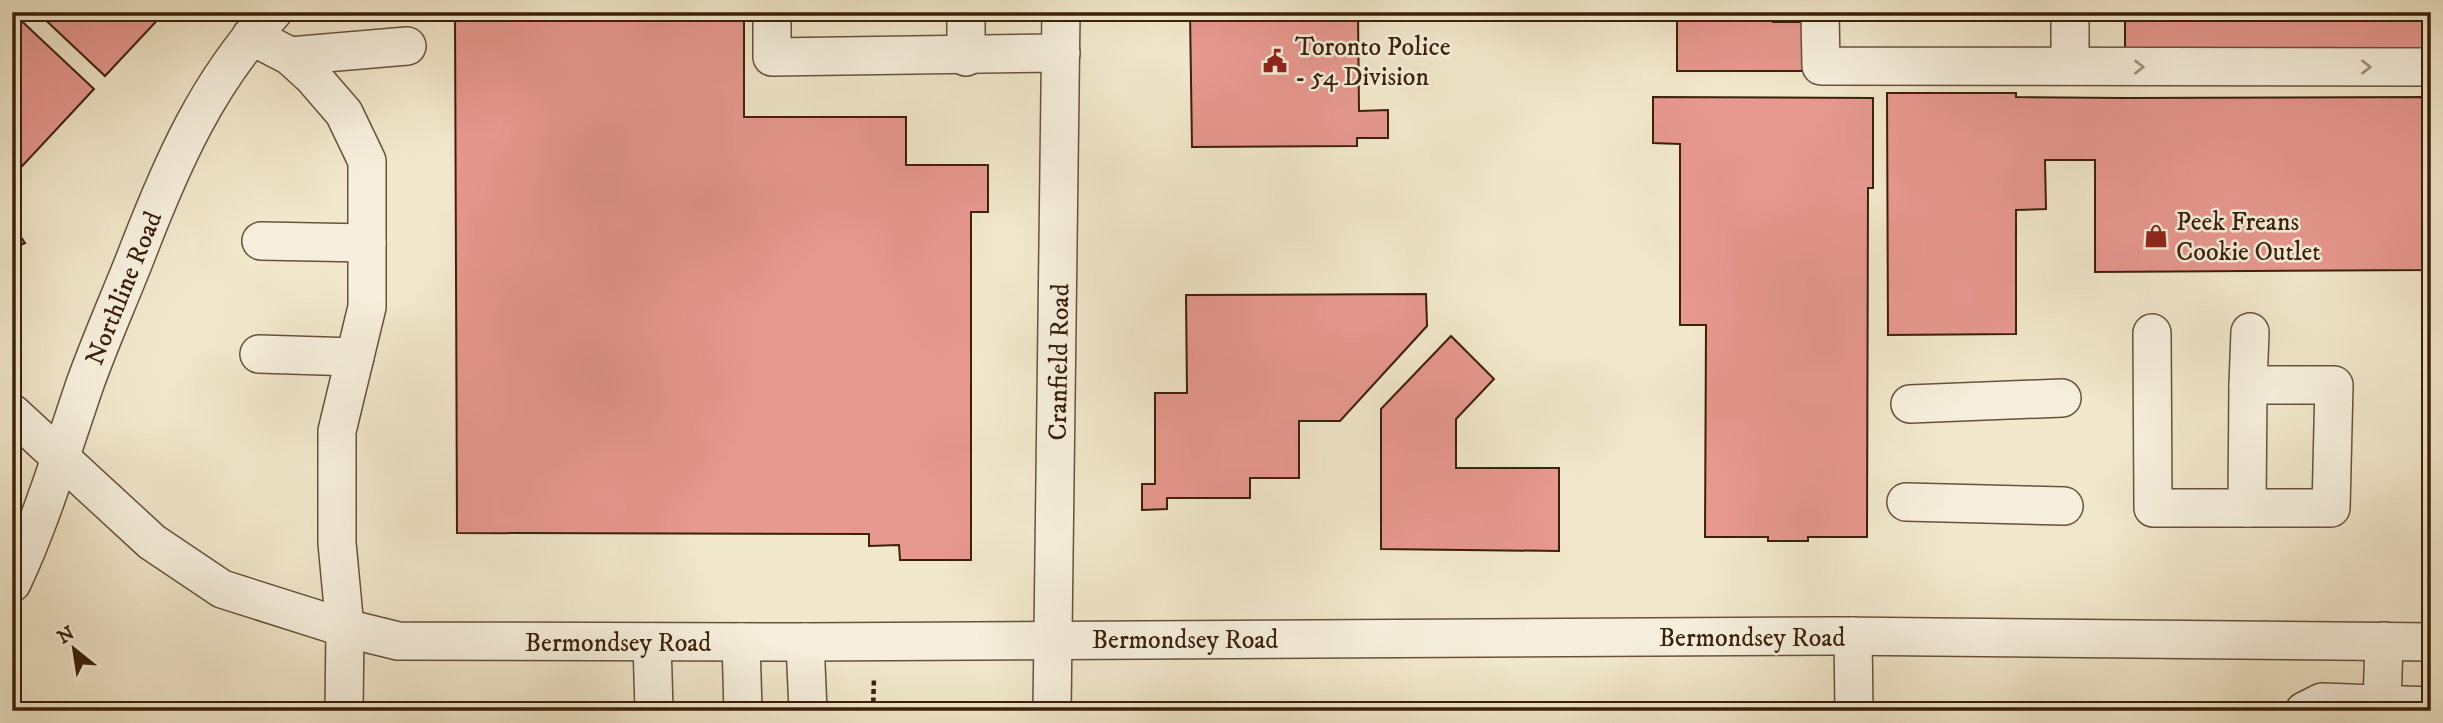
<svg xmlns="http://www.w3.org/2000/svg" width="2443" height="723" font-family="'IM FELL DW Pica',serif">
<rect width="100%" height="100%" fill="#f1e7cb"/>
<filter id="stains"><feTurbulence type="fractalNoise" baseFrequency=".00286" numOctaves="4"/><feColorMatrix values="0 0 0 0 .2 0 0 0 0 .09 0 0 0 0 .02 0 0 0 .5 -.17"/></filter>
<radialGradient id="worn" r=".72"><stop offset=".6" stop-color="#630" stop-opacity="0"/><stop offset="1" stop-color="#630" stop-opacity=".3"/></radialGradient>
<g fill="#e7988f" stroke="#3b200a" stroke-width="2">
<path d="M 12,12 L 94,89 L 12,177 Z"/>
<path d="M 37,12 L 165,12 L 105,76 Z"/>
<path d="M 455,12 L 744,12 L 744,117 L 906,117 L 906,165 L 988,165 L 988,212 L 971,212 L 971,560 L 900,560 L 899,545 L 869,546 L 869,534 L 457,533 Z"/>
<path d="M 1190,12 L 1358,12 L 1359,111 L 1388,110 L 1388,138 L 1357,138 L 1357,146 L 1192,147 Z"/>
<path d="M 1677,12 L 1773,12 L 1773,22 L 1806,22 L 1806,71 L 1677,71 Z"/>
<path d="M 2125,12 L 2431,12 L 2431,57 L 2125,55 Z"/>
<path d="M 1887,93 L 2016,93 L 2016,97 L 2124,98 L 2431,97 L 2431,270 L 2095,272 L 2095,160 L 2045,160 L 2046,209 L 2016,210 L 2016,334 L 1888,335 Z"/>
<path d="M 1653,97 L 1873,98 L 1873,188 L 1868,188 L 1867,537 L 1808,537 L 1808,541 L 1768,541 L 1768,537 L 1705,537 L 1706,325 L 1680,325 L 1680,144 L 1653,143 Z"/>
<path d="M 12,224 L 25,243 L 12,249 Z"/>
<path d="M 1426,294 L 1427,326 L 1340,421 L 1299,421 L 1299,478 L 1250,478 L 1250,498 L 1167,498 L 1167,509 L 1142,510 L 1142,484 L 1155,484 L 1155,393 L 1187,393 L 1186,295 Z"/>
<path d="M 1451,336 L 1494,379 L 1456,419 L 1456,468 L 1559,468 L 1559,551 L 1381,549 L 1381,409 Z"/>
<path d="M 2425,416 L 2431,416 L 2431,539 L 2426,539 Z"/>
</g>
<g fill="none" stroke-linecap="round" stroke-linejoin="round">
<g stroke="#68523a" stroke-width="40">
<g id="minor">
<path d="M 772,12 L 772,57 L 1061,53"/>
<path d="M 966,12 L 966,57"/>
<path d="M 1820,12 L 1821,66 L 2431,67"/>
<path d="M 2070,12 L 2070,66"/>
<path d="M 251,36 L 290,56 L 312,76 L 344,113 L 367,161 L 367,307 L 337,431 L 337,543 L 345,628 L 344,711"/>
<path d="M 290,56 L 407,46"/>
<path d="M 261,241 L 367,243"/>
<path d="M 2152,333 L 2153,508 L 2331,508 L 2334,385 L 2248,385 L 2250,332"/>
<path d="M 259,354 L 355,357"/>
<path d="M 1910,404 L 2062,398"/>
<path d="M 12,413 L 152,542 L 222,589 L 345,628 L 398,641 L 805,642 L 1836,636 L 2431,642"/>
<path d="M 1906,502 L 2064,506"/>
<path d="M 2247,508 L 2248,385"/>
<path d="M 12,583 C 42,519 62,451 85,384 C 101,339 121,295 138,251 C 172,163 208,81 273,12"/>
<path d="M 1853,636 L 1854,711"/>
<path d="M 652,642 L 654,711"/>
<path d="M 741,642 L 743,711"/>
<path d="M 805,642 L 808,711"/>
<path d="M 2382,704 L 2384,641"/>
<path d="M 1052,711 L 1061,12"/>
<path d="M 2304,711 L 2322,702 L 2431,706"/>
</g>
</g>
<path stroke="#3b200a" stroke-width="4.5" stroke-dasharray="5 3.5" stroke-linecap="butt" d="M 873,711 L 874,677"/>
<use href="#minor" stroke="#f6efdd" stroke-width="37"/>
</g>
<defs><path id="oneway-chevron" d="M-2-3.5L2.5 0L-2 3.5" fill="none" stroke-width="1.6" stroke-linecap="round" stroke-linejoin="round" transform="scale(1.75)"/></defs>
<g stroke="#a2927e">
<use href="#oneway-chevron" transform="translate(2139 67)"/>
<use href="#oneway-chevron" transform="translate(2366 67)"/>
</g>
<defs>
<g id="civic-bare" transform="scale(1.89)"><path d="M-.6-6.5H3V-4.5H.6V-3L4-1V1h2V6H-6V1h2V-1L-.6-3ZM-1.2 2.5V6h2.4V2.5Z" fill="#8f2418" stroke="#f6efdd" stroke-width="2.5" paint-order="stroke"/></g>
<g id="shop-bare" transform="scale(1.89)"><path d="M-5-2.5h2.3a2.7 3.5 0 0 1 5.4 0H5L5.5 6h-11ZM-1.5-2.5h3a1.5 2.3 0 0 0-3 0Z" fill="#8f2418" stroke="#f6efdd" stroke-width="2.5" paint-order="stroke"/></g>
</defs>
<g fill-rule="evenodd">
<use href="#civic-bare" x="1275" y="61"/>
<use href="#shop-bare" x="2156" y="236"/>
</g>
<g text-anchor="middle" stroke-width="5" stroke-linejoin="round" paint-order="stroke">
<g font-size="26" fill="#3b200a" stroke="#f6efdd" text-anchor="start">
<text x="1295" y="55">Toronto Police<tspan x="1295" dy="30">- 54 Division</tspan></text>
<text x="2176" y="230">Peek Freans<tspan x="2176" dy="30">Cookie Outlet</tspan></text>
</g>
<g font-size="26" fill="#3b200a" stroke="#f6efdd">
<text transform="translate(123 288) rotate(-68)" y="9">Northline Road</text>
<text transform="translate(1058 362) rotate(-89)" y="9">Cranfield Road</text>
<text x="1752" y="646">Bermondsey Road</text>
<text x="1185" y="648">Bermondsey Road</text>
<text x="618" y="651">Bermondsey Road</text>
</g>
</g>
<rect width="2443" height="723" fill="none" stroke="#f1e7cb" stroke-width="42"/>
<rect x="14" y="14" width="2415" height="695" fill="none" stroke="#3b200a" stroke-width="3.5"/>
<rect x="21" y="21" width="2401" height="681" fill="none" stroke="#3b200a" stroke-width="2"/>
<g transform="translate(74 649) rotate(330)" stroke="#f6efdd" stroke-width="5" paint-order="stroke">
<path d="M0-5L12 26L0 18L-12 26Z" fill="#3b200a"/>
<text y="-10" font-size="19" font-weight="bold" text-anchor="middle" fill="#3b200a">N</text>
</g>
<rect width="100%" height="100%" filter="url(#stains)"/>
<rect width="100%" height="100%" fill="url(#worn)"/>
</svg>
